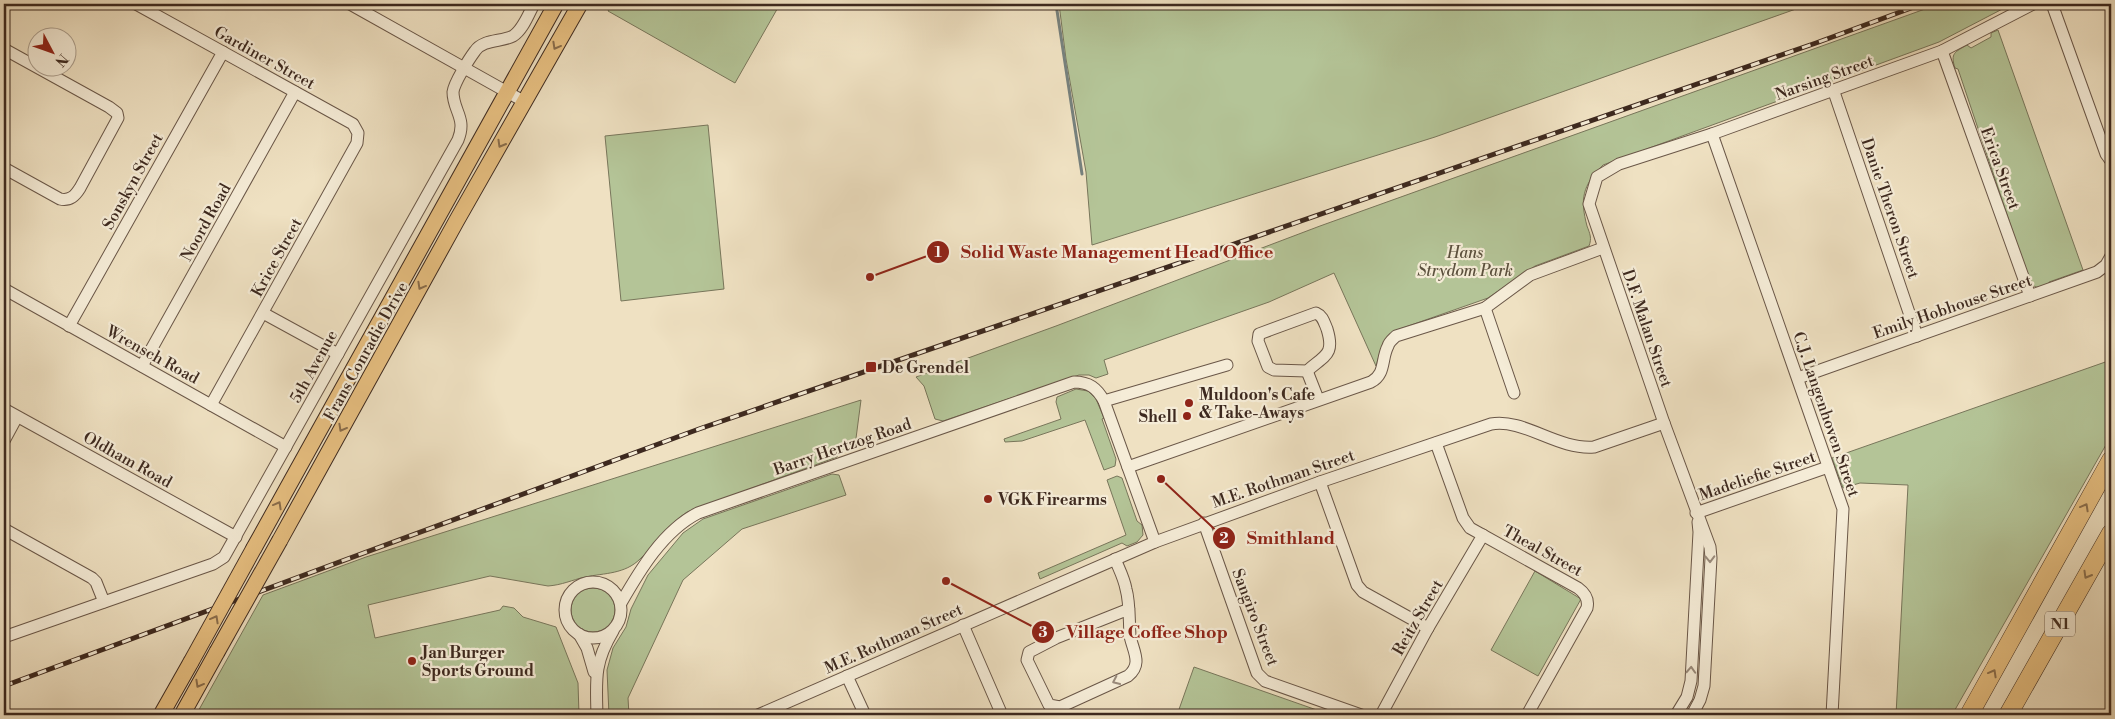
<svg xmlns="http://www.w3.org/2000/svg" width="2115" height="719" font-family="'Libre Bodoni',serif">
<rect width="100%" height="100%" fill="#efe1c2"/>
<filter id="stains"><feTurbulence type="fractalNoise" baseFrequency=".004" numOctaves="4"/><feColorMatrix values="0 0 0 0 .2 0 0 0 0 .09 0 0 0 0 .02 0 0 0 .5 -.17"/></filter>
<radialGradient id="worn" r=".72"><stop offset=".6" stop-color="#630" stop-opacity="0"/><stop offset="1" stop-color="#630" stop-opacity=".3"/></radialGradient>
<g fill="#b4c497" stroke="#78765b">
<path d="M 612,4 L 780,4 L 735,83 L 608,11 Z"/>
<path d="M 1059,4 L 1810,4 L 1435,137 L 1092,245 L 1086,172 L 1066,59 Z"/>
<path d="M 1939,4 L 2012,4 L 1939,42 L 1603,165 C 1582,186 1580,199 1587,226 C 1590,234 1592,238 1589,246 L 1535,266 L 1488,298 L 1397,330 C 1382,338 1381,350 1376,366 L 1334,273 L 1269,302 L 1104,360 L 1108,374 L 1096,378 L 1089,375 L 1079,375 L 943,421 L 935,419 L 924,386 L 916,377 L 1056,326 L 1320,226 Z"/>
<path d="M 1998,30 L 2083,270 L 2049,282 L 2048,285 C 2041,288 2036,289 2030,283 L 1958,69 L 1955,68 C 1950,53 1955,52 1967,45 L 1971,48 L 1991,37 L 1991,33 Z"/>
<path d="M 708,125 L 724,289 L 621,301 L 605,136 Z"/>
<path d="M 2111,360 L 2111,436 L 1952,715 L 1896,715 L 1908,485 L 1860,483 L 1843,488 L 1832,458 Z"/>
<path d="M 1076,389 L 1088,391 L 1096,399 L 1104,418 L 1102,419 L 1116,459 L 1115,466 L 1104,470 L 1085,420 L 1022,441 L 1005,442 L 1004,439 L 1061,419 L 1056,402 L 1057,397 Z"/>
<path d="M 861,400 L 855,446 L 837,453 L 837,457 L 687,512 C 668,524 656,544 640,559 C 625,574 605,573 585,577 C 572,580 562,585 548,586 L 490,576 L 368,605 L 375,638 L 500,610 L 503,606 L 514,608 L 523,617 L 556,627 L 578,683 L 579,715 L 196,715 L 263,595 L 366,557 Z"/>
<path d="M 832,474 L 839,475 L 846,495 L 742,529 L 683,580 L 628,698 L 629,715 L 609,715 L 607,670 L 613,648 L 626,627 L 631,609 L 648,575 L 683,533 L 703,519 Z"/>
<path d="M 1117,476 L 1122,478 L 1137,521 L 1142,525 L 1143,535 L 1137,542 L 1127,546 L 1122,543 L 1040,579 L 1038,573 L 1126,535 L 1107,480 Z"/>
<path d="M 1535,571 L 1581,599 L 1538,676 L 1491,650 Z"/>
<circle cx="593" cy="610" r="22"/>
<path d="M 1194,667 L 1331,715 L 1241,715 L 1235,713 L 1234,715 L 1177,715 Z"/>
</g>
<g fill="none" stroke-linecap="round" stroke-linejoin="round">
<path stroke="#77817d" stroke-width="3" d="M 1056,4 L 1082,174"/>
<g stroke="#6a5748" stroke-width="13">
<g id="minor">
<path d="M 136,4 L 353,124 L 358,133 L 357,143 L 211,405"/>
<path d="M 350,4 L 525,102"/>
<path d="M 2052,4 L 2106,154 L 2111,161"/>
<path d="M 4,49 L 109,107 L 117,113 L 118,118 L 80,188 C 75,196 70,201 60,199 L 4,168"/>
<path d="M 1942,51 L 2030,296"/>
<path d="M 1834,92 L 1917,336"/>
<path d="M 1712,134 L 1843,509 L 1832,715"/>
<path d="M 4,289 L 286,447"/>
<path d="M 1485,308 L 1514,393"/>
<path d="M 263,313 L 338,354"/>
<path d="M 1316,313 C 1323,316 1324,322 1327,329 C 1335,355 1325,355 1307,371 L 1274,370 L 1268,367 L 1258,341 L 1259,334 Z"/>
<path d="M 69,326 L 223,52"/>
<path d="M 142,366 L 295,92"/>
<path d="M 1307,371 L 1318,399"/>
<path d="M 1798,378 L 2097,272 L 2106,265 L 2111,256"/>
<path d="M 1104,401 L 1227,365"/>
<path d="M 4,409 L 236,537"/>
<path d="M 4,441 L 17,417"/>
<path d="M 1436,443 L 1463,518 L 1470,528 L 1578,588 C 1585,593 1589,599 1587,608 L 1527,715"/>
<path d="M 1128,467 L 1371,382 C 1386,374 1381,359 1388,346 C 1389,342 1393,339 1396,336 L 1485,308 L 1530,275 L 1603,248"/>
<path d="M 1320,482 L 1357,585 L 1363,592 L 1428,628"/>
<path d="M 1696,513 L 1828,467"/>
<path d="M 1204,523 L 1257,673 L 1265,681 L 1361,715"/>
<path d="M 4,529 L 92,578 L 96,582 L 104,602"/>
<path d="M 1115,559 C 1119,569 1124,578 1126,589 C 1130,603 1129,621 1130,636 C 1133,651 1143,664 1128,676 L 1060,707 L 1049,705 L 1027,660 L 1029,652 L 1056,638 L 1129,609"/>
<circle cx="593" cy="610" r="28"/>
<path d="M 621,603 C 640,570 663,531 698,513 L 1074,382 C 1089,382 1097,388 1104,401 L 1155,542"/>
<path d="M 963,625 L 1002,715"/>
<path d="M 579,634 L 587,648 L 594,672"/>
<path d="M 4,637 L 213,564 L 224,557 L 458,140 C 467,118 453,111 453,92 C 454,83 469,59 475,51 C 483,39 502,42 513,36 C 523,30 529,13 534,4"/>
<path d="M 847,676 L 865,715"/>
<path d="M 597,715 C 596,679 594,663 613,631"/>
<path d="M 758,715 L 1155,542 L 1320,482 L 1491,424 C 1524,418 1557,450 1594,447 L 1664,423"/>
<path d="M 1381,715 L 1428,628 L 1483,535"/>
<path d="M 1676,715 L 1687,697 L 1691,681 L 1699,532 L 1698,522"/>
<path d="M 1692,715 L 1700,700 L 1704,686 L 1711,558 L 1710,547 L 1664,423 L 1589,204 L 1597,177 L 1619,164 L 1712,134 L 1942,51 L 2033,4"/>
</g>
</g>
<g stroke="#3d291f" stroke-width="17">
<g id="major">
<path d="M 280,540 L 457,220 L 580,4"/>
<path d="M 254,548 L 556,4"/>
<path d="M 161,715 L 191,662"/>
<path d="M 182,715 L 217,652"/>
</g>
</g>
<g stroke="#3d291f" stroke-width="19">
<g id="highway">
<path d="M 1969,715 L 2111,460"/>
<path d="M 2008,715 L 2111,533"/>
</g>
</g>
<use href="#minor" stroke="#f5ecd7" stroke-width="11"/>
<use href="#major" stroke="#e8c081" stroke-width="15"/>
<use href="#highway" stroke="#e8c081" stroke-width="18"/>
<g stroke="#3d291f" stroke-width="5">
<path id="rail" d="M 4,686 L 699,429 L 1816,43 L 1922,4"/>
</g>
<use href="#rail" stroke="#f5ecd7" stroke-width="3" stroke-dasharray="9" stroke-linecap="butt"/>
<g stroke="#3d291f" stroke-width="17" stroke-linecap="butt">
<g id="major-bridge">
<path d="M 217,652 L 280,540"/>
<path d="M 191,662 L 254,548"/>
</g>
</g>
<use href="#major-bridge" stroke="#e8c081" stroke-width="15"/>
</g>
<defs><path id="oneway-chevron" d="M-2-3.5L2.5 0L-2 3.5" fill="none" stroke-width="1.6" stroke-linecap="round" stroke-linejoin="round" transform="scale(1.25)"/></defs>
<g stroke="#8a6d4b">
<use href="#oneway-chevron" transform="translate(556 46) rotate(119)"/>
<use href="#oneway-chevron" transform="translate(501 144) rotate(120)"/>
<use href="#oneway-chevron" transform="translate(421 286) rotate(119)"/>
<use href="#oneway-chevron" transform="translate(342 428) rotate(119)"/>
<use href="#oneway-chevron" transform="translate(278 505) rotate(-61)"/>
<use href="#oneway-chevron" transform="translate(2085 507) rotate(-61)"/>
<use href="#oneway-chevron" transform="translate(2087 575) rotate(120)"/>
<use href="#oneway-chevron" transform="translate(215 619) rotate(-61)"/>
<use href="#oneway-chevron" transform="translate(1993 673) rotate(-61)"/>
<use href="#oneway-chevron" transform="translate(199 684) rotate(119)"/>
</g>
<g stroke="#998a7b">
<use href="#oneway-chevron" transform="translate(1710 559) rotate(89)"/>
<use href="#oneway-chevron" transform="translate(1691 670) rotate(-87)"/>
<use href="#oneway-chevron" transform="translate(1116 681) rotate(155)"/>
</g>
<g fill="#8f2418" stroke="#f5ecd7" stroke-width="2">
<rect x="865" y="361" width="12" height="12" rx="2.5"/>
<circle cx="1189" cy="403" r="5"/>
<circle cx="1187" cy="416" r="5"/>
<circle cx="988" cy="499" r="5"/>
<circle cx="412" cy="661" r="5"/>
</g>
<g text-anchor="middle" stroke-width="4.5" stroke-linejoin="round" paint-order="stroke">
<rect fill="#f5ecd7" stroke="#746456" stroke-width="1" x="2045" y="611.5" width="30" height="25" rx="4"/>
<g font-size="15" font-weight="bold" fill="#3d291f">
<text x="2060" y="629">N1</text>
</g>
<g font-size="16" fill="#3d291f" stroke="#f5ecd7">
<text transform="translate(265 57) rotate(29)" y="6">Gardiner Street</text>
<text transform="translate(1824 77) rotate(-20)" y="6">Narsing Street</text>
<text transform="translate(2001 168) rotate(70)" y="6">Erica Street</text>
<text transform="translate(132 181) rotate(-61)" y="6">Sonskyn Street</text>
<text transform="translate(1891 208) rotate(71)" y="6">Danie Theron Street</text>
<text transform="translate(205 222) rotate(-61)" y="6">Noord Road</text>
<text transform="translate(276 257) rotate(-61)" y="6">Krice Street</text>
<text transform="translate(1952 306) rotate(-19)" y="6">Emily Hobhouse Street</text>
<text transform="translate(1648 328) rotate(71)" y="6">D.F. Malan Street</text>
<text transform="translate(365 351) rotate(-61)" y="6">Frans Conradie Drive</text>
<text transform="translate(153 354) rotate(29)" y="6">Wrensch Road</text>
<text transform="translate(313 366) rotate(-61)" y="6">5th Avenue</text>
<text transform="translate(1827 414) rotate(71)" y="6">C.J. Langenhoven Street</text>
<text transform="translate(842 446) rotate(-19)" y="6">Barry Hertzog Road</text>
<text transform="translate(128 459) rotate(29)" y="6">Oldham Road</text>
<text transform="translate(1757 475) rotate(-19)" y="6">Madeliefie Street</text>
<text transform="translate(1283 478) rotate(-19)" y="6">M.E. Rothman Street</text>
<text transform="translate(1543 550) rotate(29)" y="6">Theal Street</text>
<text transform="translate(1256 617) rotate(69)" y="6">Sangiro Street</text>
<text transform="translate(1417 617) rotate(-60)" y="6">Reitz Street</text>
<text transform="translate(893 638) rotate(-24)" y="6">M.E. Rothman Street</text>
</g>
<g font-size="16" font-style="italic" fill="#5b503d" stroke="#f5ecd7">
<text x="1465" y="258">Hans<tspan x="1465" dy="18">Strydom Park</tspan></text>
</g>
<g font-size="16" font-weight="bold" fill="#3d291f" stroke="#f5ecd7" text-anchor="start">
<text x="882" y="373">De Grendel</text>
<text x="1199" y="400">Muldoon's Cafe<tspan x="1199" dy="18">&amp; Take-Aways</tspan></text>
<text x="1177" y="422" text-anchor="end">Shell</text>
<text x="998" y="505">VGK Firearms</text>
<text x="422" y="658">Jan Burger<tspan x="422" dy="18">Sports Ground</tspan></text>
</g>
</g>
<path fill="none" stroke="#8f2418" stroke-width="2" d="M870 277L938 252M1161 479L1224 538M946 581L1043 632"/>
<g fill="#8f2418" stroke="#f5ecd7" stroke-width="2">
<circle cx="870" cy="277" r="5"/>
<circle cx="1161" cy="479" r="5"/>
<circle cx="946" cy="581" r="5"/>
<circle cx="938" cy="252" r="12"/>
<circle cx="1224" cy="538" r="12"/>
<circle cx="1043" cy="632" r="12"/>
</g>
<g font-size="15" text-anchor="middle" font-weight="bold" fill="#fff">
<text x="938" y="257">1</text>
<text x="1224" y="543">2</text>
<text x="1043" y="637">3</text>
</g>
<g font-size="18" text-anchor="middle" font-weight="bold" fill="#8f2418" stroke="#f5ecd7" stroke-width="4.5" stroke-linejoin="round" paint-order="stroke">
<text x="1117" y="258">Solid Waste Management Head Office</text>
<text x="1291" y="544">Smithland</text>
<text x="1147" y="638">Village Coffee Shop</text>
</g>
<rect width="2115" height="719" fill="none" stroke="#efe1c2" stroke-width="20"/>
<rect x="5" y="5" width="2105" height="709" fill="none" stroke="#3d291f" stroke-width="2.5"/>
<rect x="10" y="10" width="2095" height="699" fill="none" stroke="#3d291f"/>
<g transform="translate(52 52) rotate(131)"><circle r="24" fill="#f5ecd7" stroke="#ab9e8d"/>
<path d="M0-4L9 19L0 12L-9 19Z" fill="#8f2418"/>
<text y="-8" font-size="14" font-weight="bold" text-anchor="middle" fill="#3d291f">N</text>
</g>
<rect width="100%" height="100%" filter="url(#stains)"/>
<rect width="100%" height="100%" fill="url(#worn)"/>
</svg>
